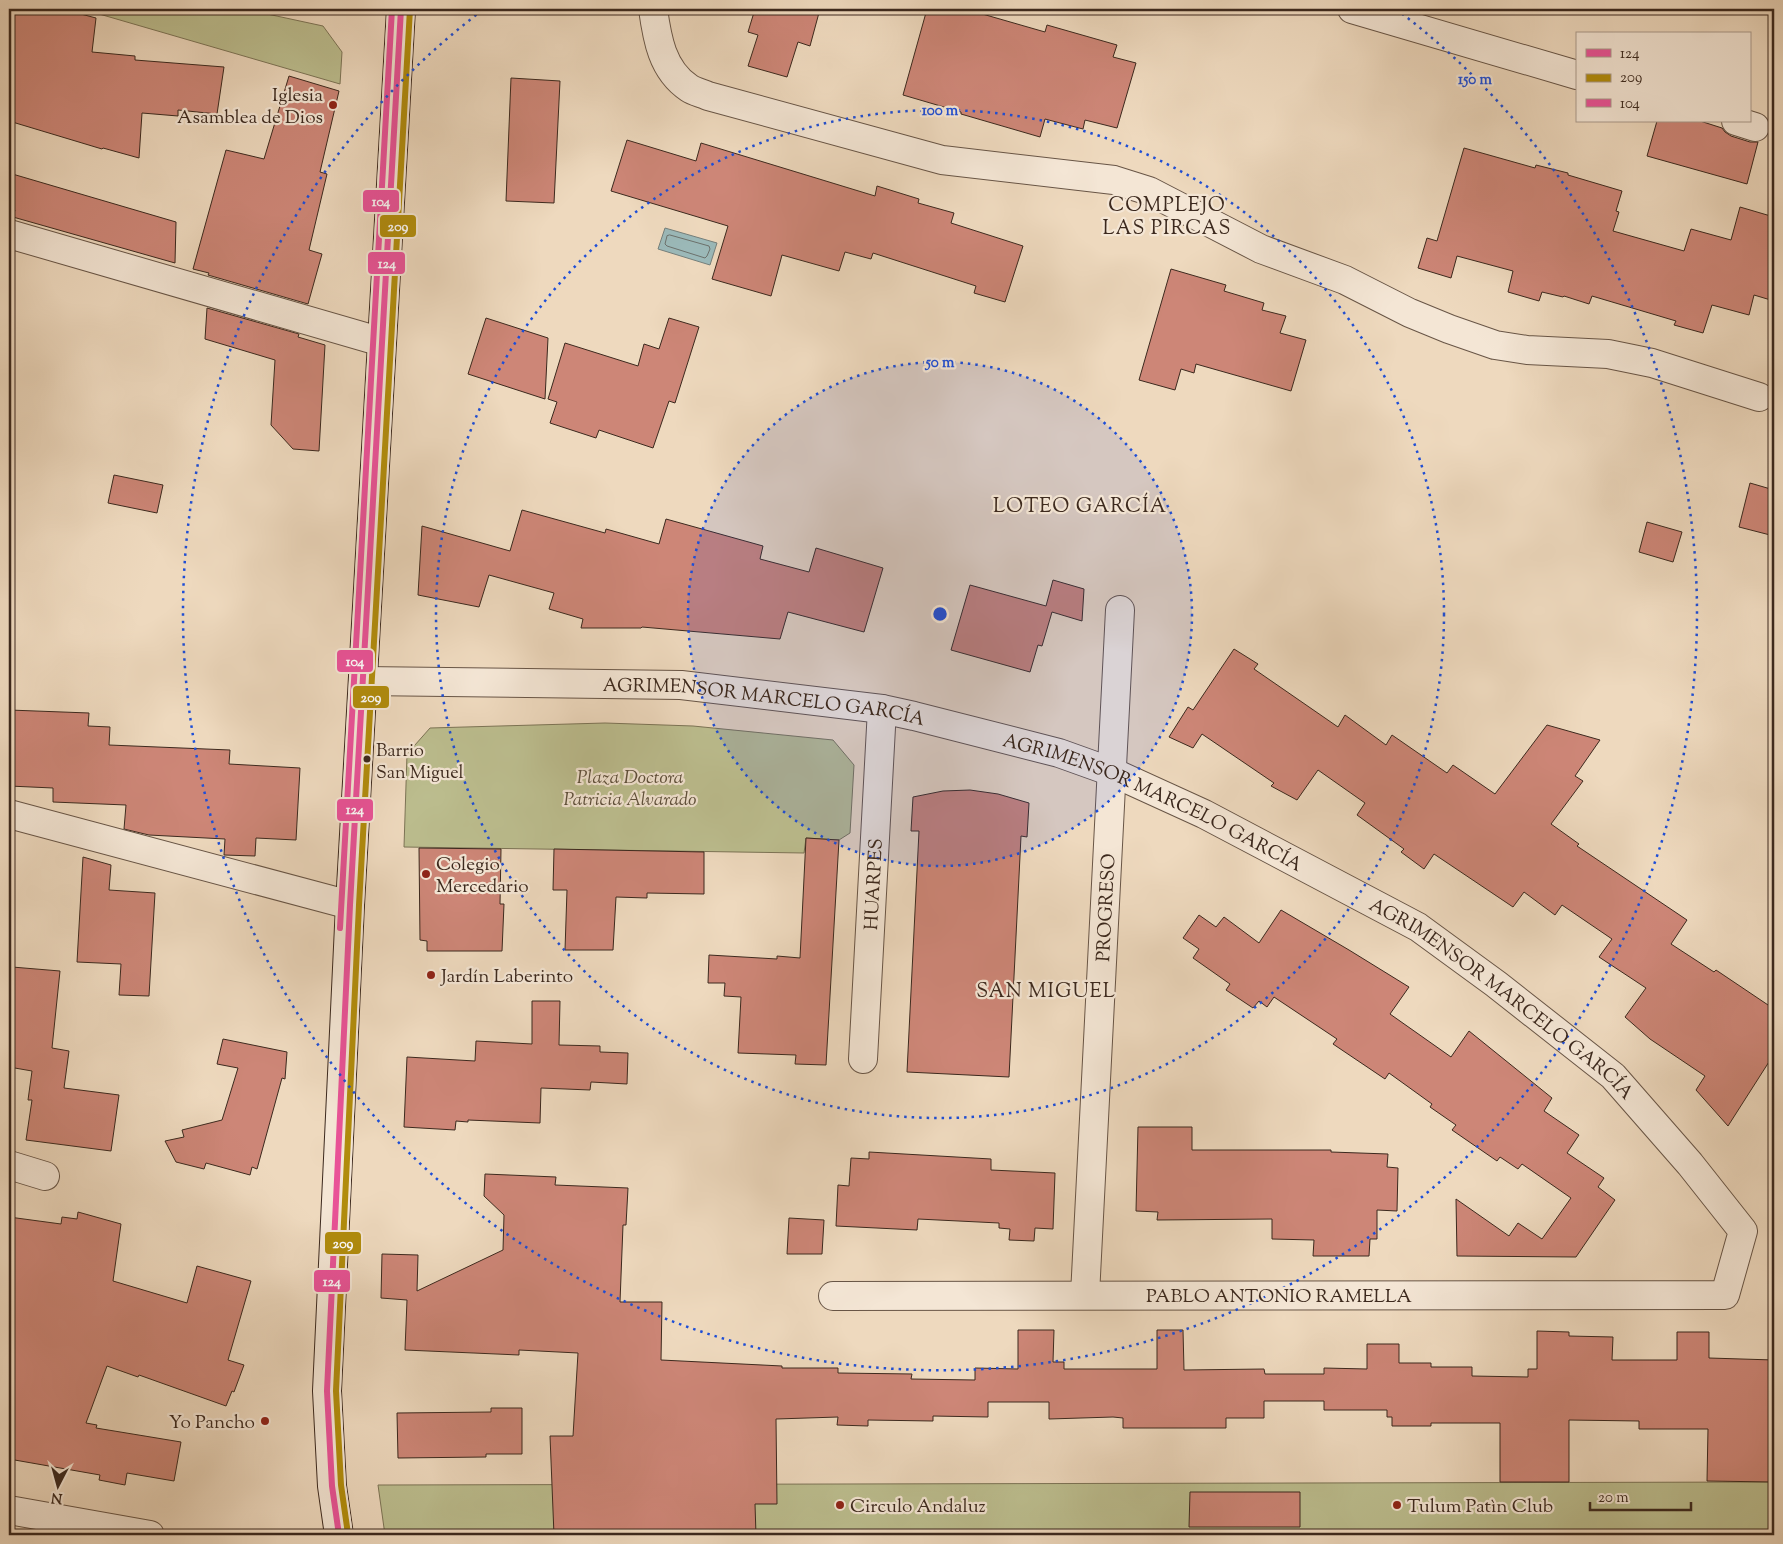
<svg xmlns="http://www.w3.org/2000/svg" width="1783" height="1544" font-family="'Sorts Mill Goudy',serif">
<rect width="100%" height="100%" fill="#eed9be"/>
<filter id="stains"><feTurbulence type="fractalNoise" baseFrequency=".004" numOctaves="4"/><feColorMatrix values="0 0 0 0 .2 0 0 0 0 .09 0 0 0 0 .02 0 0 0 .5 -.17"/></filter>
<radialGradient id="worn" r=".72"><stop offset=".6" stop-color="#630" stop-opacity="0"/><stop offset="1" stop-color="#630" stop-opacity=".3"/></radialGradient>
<g fill="#bcbe8f" stroke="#7c7456">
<path d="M 82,9 L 244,9 L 323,26 L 342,52 L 340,84 Z"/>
<path d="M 605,723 L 693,726 L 833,740 L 854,765 L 850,833 L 839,840 L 806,838 L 804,853 L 404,847 L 407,754 L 430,728 Z"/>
<path d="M 1774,1482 L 1774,1535 L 385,1535 L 378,1485 Z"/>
</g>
<path fill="#9bb9b9" stroke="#757f7b" d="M 665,228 L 717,243 L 710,265 L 658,249 Z"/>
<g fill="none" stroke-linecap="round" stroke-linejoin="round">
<path stroke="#6c716c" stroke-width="1" d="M 670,235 L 709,246 L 710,249 L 707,256 L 705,258 L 667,246 L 665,244 L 667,236 Z"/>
</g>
<g fill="#cd8677" stroke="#3c291e">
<path d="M 9,9 L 62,9 L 96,18 L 92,52 L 135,56 L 135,60 L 224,67 L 217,114 L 178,110 L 178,116 L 142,113 L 139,158 L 103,148 L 102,149 L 9,121 Z"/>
<path d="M 755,9 L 820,9 L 810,46 L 798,42 L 787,77 L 748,66 L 758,35 L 748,32 Z"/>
<path d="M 927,9 L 965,9 L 1045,32 L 1047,25 L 1117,45 L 1113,57 L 1136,63 L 1117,128 L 1085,120 L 1083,129 L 1045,119 L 1040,137 L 961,114 L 961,112 L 903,95 Z"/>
<path d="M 289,76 L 339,91 L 320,172 L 327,174 L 309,250 L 322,254 L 308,304 L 208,275 L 209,273 L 193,269 L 226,150 L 264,159 Z"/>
<path d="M 511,78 L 560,81 L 554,203 L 506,201 Z"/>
<path d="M 1657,121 L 1700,121 L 1722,128 L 1725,132 L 1731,136 L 1750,142 L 1758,142 L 1747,184 L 1647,156 Z"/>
<path d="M 627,140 L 696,161 L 701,143 L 875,196 L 877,186 L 919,199 L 918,203 L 954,213 L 951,223 L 1023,246 L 1005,302 L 974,293 L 976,286 L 873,253 L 871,259 L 845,252 L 839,271 L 782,255 L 771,296 L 712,279 L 728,226 L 611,191 Z"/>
<path d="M 1464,148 L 1535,168 L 1536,165 L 1568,173 L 1568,175 L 1622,191 L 1616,211 L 1619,212 L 1613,231 L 1684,251 L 1691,229 L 1731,240 L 1740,207 L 1774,217 L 1774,301 L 1754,295 L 1749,315 L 1712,305 L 1703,333 L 1674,325 L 1676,321 L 1592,296 L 1589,304 L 1564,296 L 1563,297 L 1542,292 L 1539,301 L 1508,292 L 1513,271 L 1457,256 L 1451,278 L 1418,268 L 1427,238 L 1437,241 Z"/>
<path d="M 9,173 L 176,222 L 175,263 L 13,217 L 15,210 L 9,208 Z"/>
<path d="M 1171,269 L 1226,285 L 1224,291 L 1264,303 L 1262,310 L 1286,316 L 1280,333 L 1306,340 L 1291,391 L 1196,364 L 1194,373 L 1181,369 L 1175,390 L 1139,380 Z"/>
<path d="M 207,308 L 299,334 L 298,337 L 325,345 L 319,451 L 293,449 L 271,425 L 275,360 L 205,339 Z"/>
<path d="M 486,318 L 548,338 L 545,399 L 468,374 Z"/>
<path d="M 669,318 L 699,327 L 675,403 L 669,401 L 653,448 L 599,430 L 596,438 L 550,423 L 557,402 L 548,399 L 565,343 L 638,366 L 644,344 L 659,349 Z"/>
<path d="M 114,475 L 163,485 L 157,513 L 108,503 Z"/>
<path d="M 1750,483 L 1774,490 L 1774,536 L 1739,527 Z"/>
<path d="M 522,510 L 605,533 L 606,529 L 659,544 L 666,519 L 763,546 L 760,559 L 809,572 L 816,548 L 883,568 L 864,632 L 788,612 L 780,639 L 642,627 L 641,628 L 581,628 L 583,619 L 549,609 L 554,593 L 489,575 L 479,607 L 418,595 L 422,526 L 510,551 Z"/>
<path d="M 1647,522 L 1682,532 L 1673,562 L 1639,552 Z"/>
<path d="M 1053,580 L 1084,589 L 1082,621 L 1052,612 L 1042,646 L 1038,645 L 1030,672 L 951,650 L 970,585 L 1046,606 Z"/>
<path d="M 1234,649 L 1258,664 L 1254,669 L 1338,727 L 1345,715 L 1386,745 L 1392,735 L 1447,773 L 1453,765 L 1495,794 L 1547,725 L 1600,740 L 1575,776 L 1583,781 L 1551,824 L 1579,844 L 1577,846 L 1687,920 L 1671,944 L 1714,972 L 1716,970 L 1774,1009 L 1774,1054 L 1728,1126 L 1696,1090 L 1705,1076 L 1650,1039 L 1625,1017 L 1646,988 L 1599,957 L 1612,939 L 1562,905 L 1555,915 L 1524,892 L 1513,907 L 1434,854 L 1424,869 L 1401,852 L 1404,849 L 1357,815 L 1365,803 L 1318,770 L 1297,800 L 1271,786 L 1274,783 L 1202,734 L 1193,748 L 1169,737 L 1188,707 L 1193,710 Z"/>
<path d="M 9,710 L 89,713 L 88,726 L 110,727 L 109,745 L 230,750 L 229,764 L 300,768 L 296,840 L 256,838 L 255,856 L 224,855 L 225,839 L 149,835 L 124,829 L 126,805 L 53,802 L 53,788 L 9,786 Z"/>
<path d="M 970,790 L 998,794 L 1029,803 L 1027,837 L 1021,836 L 1009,1077 L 907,1072 L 919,831 L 911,831 L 913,797 L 943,791 Z"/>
<path d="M 806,838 L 839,840 L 826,1065 L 795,1064 L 796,1055 L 738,1053 L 741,997 L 724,996 L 725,983 L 708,983 L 709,955 L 777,959 L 777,956 L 800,958 Z"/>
<path d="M 419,848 L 501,849 L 500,904 L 504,904 L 502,951 L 427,951 L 427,941 L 420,940 Z"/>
<path d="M 554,849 L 704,852 L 704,894 L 647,893 L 647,898 L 616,897 L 613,950 L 565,950 L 567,890 L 553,890 Z"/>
<path d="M 83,857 L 111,865 L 109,890 L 155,893 L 149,996 L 119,995 L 121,964 L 77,962 Z"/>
<path d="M 1281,910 L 1349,950 L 1409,987 L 1390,1014 L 1451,1057 L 1469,1031 L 1552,1098 L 1544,1111 L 1579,1135 L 1567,1153 L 1604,1178 L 1598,1187 L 1615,1200 L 1576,1257 L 1457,1256 L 1456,1199 L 1509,1236 L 1518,1223 L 1542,1239 L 1571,1198 L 1522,1164 L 1518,1169 L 1500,1157 L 1497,1161 L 1452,1130 L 1456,1125 L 1430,1107 L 1432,1104 L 1389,1073 L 1385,1079 L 1333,1044 L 1337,1039 L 1274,997 L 1267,1007 L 1259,1001 L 1253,1008 L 1226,990 L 1230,984 L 1193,958 L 1199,949 L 1183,938 L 1199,915 L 1216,927 L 1224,917 L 1259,943 Z"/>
<path d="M 12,967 L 60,971 L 52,1048 L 69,1051 L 64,1088 L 119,1095 L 111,1151 L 26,1140 L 32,1100 L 28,1100 L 32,1071 L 9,1067 L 9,1006 L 12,985 Z"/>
<path d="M 532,1001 L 560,1001 L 559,1045 L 600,1046 L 600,1052 L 628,1053 L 627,1084 L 591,1082 L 590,1090 L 541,1088 L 540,1123 L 468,1120 L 468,1122 L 456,1121 L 455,1130 L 404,1127 L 407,1057 L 475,1061 L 476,1041 L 532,1044 Z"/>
<path d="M 223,1039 L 287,1052 L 285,1079 L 282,1078 L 257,1169 L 252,1167 L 250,1175 L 206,1163 L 204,1169 L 176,1162 L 165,1141 L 184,1137 L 182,1130 L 222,1120 L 238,1068 L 217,1064 Z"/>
<path d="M 1138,1127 L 1192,1127 L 1192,1150 L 1331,1150 L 1331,1152 L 1388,1154 L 1387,1167 L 1398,1168 L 1397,1211 L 1377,1210 L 1377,1239 L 1370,1239 L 1369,1256 L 1313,1256 L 1314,1240 L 1272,1239 L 1272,1219 L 1157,1220 L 1158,1212 L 1136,1211 Z"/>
<path d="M 869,1152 L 991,1159 L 991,1170 L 1055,1173 L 1053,1229 L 1035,1228 L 1034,1241 L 1009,1240 L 1010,1229 L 999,1228 L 999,1223 L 918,1219 L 917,1230 L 836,1226 L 838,1185 L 849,1186 L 851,1158 L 869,1159 Z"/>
<path d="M 485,1174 L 556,1177 L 555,1185 L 628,1188 L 626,1225 L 623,1225 L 620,1302 L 662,1302 L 661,1360 L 782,1366 L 782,1368 L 838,1368 L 838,1373 L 912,1374 L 911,1379 L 975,1380 L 975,1368 L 1018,1369 L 1018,1330 L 1054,1330 L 1053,1362 L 1064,1362 L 1064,1369 L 1157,1369 L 1157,1330 L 1183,1330 L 1184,1370 L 1264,1369 L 1265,1374 L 1324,1374 L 1324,1368 L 1367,1369 L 1367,1344 L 1399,1344 L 1399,1363 L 1431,1363 L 1431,1367 L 1472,1367 L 1472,1376 L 1528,1377 L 1528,1369 L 1537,1369 L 1537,1331 L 1569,1332 L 1569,1336 L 1613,1337 L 1612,1360 L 1677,1360 L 1677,1332 L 1709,1332 L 1709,1358 L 1774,1360 L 1774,1482 L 1707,1481 L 1708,1429 L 1639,1429 L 1639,1421 L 1569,1420 L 1569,1482 L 1500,1482 L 1500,1423 L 1431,1423 L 1431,1426 L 1392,1426 L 1392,1417 L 1387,1417 L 1387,1410 L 1324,1410 L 1324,1401 L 1264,1401 L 1264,1418 L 1226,1418 L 1226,1428 L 1123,1428 L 1123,1418 L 1113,1417 L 1049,1419 L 1049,1402 L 988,1402 L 988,1417 L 933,1416 L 933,1421 L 868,1420 L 868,1426 L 837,1425 L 838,1417 L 776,1419 L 777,1504 L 755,1504 L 756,1535 L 554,1535 L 550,1436 L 573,1436 L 578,1353 L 519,1350 L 519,1355 L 405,1350 L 407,1300 L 381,1298 L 382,1254 L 418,1255 L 417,1291 L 503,1250 L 504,1215 L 484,1196 Z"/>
<path d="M 78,1212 L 121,1224 L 113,1281 L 187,1303 L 197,1266 L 251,1281 L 228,1360 L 244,1365 L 234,1392 L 232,1391 L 226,1406 L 139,1375 L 138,1377 L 107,1366 L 86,1423 L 97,1425 L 96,1428 L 181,1442 L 174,1481 L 127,1473 L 125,1485 L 99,1480 L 100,1475 L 9,1459 L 9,1217 L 61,1224 L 62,1217 L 77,1219 Z"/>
<path d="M 789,1218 L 824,1220 L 822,1254 L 787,1254 Z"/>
<path d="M 491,1408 L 522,1408 L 522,1454 L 486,1454 L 486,1457 L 398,1458 L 397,1413 L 491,1412 Z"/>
<path d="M 1190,1492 L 1300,1492 L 1300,1527 L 1189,1527 Z"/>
</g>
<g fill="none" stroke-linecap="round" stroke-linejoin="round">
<g stroke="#685546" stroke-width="30">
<g id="street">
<path d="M 653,9 C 657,38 662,70 689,88 C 695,92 702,93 708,96 L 942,160 L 1114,180 L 1149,191 L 1261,249 L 1345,280 L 1410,313 L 1449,329 L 1495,345 L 1527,350 L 1608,354 L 1652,363 L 1759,397"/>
<path d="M 1352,9 L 1577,75"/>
<path d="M 1736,121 L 1755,127"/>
<path d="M 9,234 L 382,342"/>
<path id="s1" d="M 363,681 L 681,685 L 882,709 L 914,716 L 1059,753 L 1112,772 L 1204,814 L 1418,927 L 1496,984 L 1613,1076 L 1690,1164 L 1743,1231 L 1725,1295 L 833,1296"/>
<path d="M 9,814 L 350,905"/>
<path id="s2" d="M 863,1059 L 882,709"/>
<path d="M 9,1165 L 45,1176"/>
<path id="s3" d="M 1085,1295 L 1120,610"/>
<path d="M 9,1510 L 150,1535"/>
</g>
</g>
<g stroke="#3c291e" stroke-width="30">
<path id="secondary" d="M 339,1535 L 332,1486 L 327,1391 L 350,905 L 401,9"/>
</g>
<use href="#street" stroke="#f4e6d5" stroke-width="28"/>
<use href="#secondary" stroke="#f4e6d5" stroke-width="28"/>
<g stroke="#f4e6d5" stroke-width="10">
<path id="bus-1" d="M 339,1535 L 332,1486 L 327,1391 L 350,905 L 401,9"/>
</g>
<g stroke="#f4e6d5" stroke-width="10">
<path id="bus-2" d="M 348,1534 L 341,1485 L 336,1391 L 359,905 L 410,9"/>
</g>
<g stroke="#f4e6d5" stroke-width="10">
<path id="bus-3" d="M 340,928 L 392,9"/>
</g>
<use href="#bus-1" stroke="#e95297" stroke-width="6"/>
<use href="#bus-2" stroke="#b18c0c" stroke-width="6"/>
<use href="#bus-3" stroke="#e95297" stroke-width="6"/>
</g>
<circle cx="940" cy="614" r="252" fill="#1d4ed8" fill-opacity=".12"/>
<g fill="none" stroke="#1d4ed8" stroke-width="2.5" stroke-dasharray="2.5 5">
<circle cx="940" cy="614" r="252"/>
<circle cx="940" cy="614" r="504"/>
<path d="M1396 9A757 757 0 1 1 484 9"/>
</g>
<g fill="#8f2418" stroke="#f4e6d5" stroke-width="2">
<circle cx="333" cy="105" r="5"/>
<circle cx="426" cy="874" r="5"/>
<circle cx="431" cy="975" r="5"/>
<circle cx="265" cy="1421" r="5"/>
<circle cx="840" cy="1505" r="5"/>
<circle cx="1397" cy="1505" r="5"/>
</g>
<circle fill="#3c291e" stroke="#f4e6d5" stroke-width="2" cx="367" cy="759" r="4.5"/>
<g text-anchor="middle" stroke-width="4.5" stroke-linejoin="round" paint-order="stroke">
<g font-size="18" fill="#3c291e" stroke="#f4e6d5" text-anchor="start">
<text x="376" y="756">Barrio<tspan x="376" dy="22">San Miguel</tspan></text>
</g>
<g font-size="19" fill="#3c291e" stroke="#f4e6d5" text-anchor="start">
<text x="323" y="101" text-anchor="end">Iglesia<tspan x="323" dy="22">Asamblea de Dios</tspan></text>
<text x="436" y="870">Colegio<tspan x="436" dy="22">Mercedario</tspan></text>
<text x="441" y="982">Jardín Laberinto</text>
<text x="255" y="1428" text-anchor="end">Yo Pancho</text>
<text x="850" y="1512">Circulo Andaluz</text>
<text x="1407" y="1512">Tulum Patìn Club</text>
</g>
<g font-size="19" fill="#3c291e" stroke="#f4e6d5">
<text dy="7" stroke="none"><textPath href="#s1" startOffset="402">AGRIMENSOR MARCELO GARCÍA</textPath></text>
<text dy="7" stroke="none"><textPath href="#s1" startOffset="808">AGRIMENSOR MARCELO GARCÍA</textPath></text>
<text dy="7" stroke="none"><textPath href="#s2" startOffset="175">HUARPES</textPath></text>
<text dy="7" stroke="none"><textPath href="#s3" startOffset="388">PROGRESO</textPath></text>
<text dy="7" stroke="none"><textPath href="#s1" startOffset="1212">AGRIMENSOR MARCELO GARCÍA</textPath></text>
<text x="1279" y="1302">PABLO ANTONIO RAMELLA</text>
</g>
<g font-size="19" font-style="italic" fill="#5c4e3a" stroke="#f4e6d5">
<text x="630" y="783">Plaza Doctora<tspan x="630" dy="22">Patricia Alvarado</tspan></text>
</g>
<g font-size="20" letter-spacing="1" fill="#3c291e" stroke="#f4e6d5">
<text x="1167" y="211">COMPLEJO<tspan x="1167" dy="23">LAS PIRCAS</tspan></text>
<text x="1080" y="512">LOTEO GARCÍA</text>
<text x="1046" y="997">SAN MIGUEL</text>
</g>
</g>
<circle cx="940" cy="614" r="8" fill="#1d4ed8" stroke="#f4e6d5" stroke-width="2.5"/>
<g font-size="15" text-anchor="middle" font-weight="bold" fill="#1d4ed8" stroke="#f4e6d5" stroke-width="4.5" stroke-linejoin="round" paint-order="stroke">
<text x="1475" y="84">150 m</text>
<text x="940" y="115">100 m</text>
<text x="940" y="367">50 m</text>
</g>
<g stroke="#f4e6d5" stroke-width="2">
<rect x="362" y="189" width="38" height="24" rx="5" fill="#e95297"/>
<rect x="379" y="214" width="38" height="24" rx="5" fill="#b18c0c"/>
<rect x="367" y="251" width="39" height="24" rx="5" fill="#e95297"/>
<rect x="336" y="649" width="38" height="24" rx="5" fill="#e95297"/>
<rect x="352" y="685" width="38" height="24" rx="5" fill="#b18c0c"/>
<rect x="336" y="798" width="38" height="24" rx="5" fill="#e95297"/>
<rect x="324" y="1231" width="38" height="24" rx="5" fill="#b18c0c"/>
<rect x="313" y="1269" width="38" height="24" rx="5" fill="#e95297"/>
</g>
<g font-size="14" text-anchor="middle" font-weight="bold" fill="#fff">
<text x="381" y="206">104</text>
<text x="398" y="231">209</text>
<text x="387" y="268">124</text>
<text x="355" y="666">104</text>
<text x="371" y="702">209</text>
<text x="355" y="814">124</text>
<text x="343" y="1248">209</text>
<text x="332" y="1286">124</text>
</g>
<rect width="1783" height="1544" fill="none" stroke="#eed9be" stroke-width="30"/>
<rect x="10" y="10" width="1763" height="1524" fill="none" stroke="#3c291e" stroke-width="2.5"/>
<rect x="15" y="15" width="1753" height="1514" fill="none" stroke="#3c291e"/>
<rect x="1576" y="32" width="175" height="90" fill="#f4e6d5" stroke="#aa9a8c"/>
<rect x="1586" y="49" width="25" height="8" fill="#e95297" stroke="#aa9a8c"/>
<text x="1620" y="58" font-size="15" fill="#3c291e">124</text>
<rect x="1586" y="74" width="25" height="8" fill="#b18c0c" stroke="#aa9a8c"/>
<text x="1620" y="82" font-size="15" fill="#3c291e">209</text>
<rect x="1586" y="99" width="25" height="8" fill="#e95297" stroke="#aa9a8c"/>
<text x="1620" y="108" font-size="15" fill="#3c291e">104</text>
<g transform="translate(58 1486) rotate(186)" stroke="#f4e6d5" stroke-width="4" paint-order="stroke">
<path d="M0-4L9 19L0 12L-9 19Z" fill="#3c291e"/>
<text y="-8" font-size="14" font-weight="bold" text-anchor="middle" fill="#3c291e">N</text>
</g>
<path d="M1590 1502v8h101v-8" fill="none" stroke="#3c291e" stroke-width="2.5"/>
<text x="1598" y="1502" font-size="15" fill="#3c291e" stroke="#f4e6d5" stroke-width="4" paint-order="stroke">20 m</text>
<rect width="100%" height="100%" filter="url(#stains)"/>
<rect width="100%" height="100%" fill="url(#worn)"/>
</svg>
